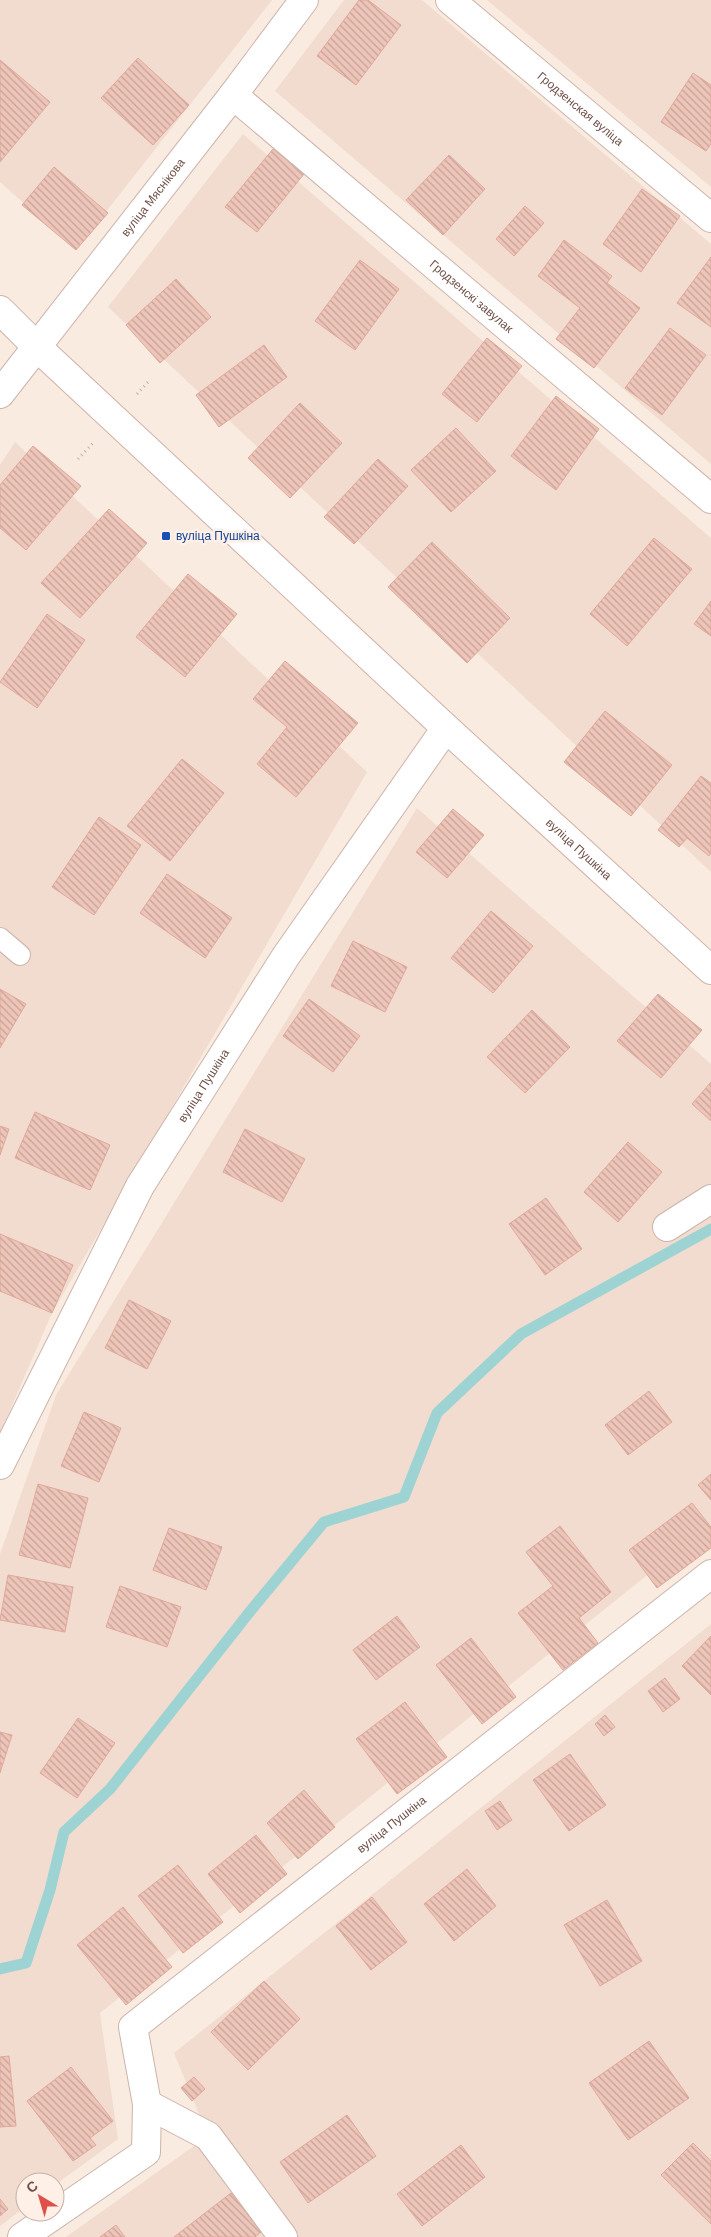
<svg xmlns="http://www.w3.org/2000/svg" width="711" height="2237" font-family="'DM Sans',sans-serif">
<defs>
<pattern id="building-back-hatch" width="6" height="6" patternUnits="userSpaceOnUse" patternTransform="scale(1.25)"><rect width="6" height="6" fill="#eec5b9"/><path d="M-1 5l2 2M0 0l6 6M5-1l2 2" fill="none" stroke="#c5a298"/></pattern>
</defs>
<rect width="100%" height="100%" fill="#faebe0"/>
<g fill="#f1dccf">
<path d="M 0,0 L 272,0 L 76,250 L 0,182 Z"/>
<path d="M 344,0 L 422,0 L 711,244 L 711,464 L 275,91 Z"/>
<path d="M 487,0 L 711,0 L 711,187 Z"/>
<path d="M 243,134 L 711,538 L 711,872 L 108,307 Z"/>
<path d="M 15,442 L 367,772 L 52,1313 L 0,1433 L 0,465 Z"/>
<path d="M 417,808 L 711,1064 L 711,1524 L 100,2013 L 118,2139 L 55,2185 L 55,2182 L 25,2182 L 25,2207 L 0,2226 L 0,1554 L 56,1395 Z"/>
<path d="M 711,1624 L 711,2237 L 66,2237 L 208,2136 L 174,2053 Z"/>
</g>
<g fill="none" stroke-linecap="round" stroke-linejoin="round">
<path stroke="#9dd3d2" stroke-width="11" d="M 0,1969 L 26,1963 L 50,1890 L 64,1832 L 110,1789 L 252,1609 L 324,1522 L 404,1497 L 437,1413 L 521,1334 L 711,1229"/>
</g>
<g fill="url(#building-back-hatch)" stroke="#e0a89b">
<path d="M 359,0 L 368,0 L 401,25 L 356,85 L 317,56 Z"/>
<path d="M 138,58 L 189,105 L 153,145 L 101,98 Z"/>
<path d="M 0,60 L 50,102 L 0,162 Z"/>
<path d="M 693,73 L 711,85 L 711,144 L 706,151 L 661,122 Z"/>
<path d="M 273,149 L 304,174 L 257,232 L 225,207 Z"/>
<path d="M 449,155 L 485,189 L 443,235 L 406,200 Z"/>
<path d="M 54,167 L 108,213 L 76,250 L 22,205 Z"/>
<path d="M 642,189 L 680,216 L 641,272 L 603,244 Z"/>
<path d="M 525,206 L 544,223 L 514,256 L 496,239 Z"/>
<path d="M 564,240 L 612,276 L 607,283 L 640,308 L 594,368 L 556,339 L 580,308 L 538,276 Z"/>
<path d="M 711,257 L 711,327 L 677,303 Z"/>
<path d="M 360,260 L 399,289 L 355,350 L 315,321 Z"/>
<path d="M 176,279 L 211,317 L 160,363 L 126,325 Z"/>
<path d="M 670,328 L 706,355 L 662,415 L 625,388 Z"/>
<path d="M 487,338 L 522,366 L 477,422 L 442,394 Z"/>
<path d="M 264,345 L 287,377 L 219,427 L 196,395 Z"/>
<path d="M 556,396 L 599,429 L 556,490 L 511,456 Z"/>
<path d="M 300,403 L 342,443 L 290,498 L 248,458 Z"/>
<path d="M 456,428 L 496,471 L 451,512 L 411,470 Z"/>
<path d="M 33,446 L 81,486 L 26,550 L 0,528 L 0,485 Z"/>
<path d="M 378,459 L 408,486 L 354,544 L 324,517 Z"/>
<path d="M 109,509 L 147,543 L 80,618 L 41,583 Z"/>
<path d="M 654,538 L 692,569 L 627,646 L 590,614 Z"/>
<path d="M 432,542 L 510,618 L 467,663 L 388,587 Z"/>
<path d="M 188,574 L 237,614 L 185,677 L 136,637 Z"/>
<path d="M 711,601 L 711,636 L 694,624 Z"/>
<path d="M 47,614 L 85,640 L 37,708 L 0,682 Z"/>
<path d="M 285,661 L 358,723 L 296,797 L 257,764 L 287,727 L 253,699 Z"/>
<path d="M 605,711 L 672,765 L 631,816 L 564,762 Z"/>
<path d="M 182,759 L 224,793 L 170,861 L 127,826 Z"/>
<path d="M 701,776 L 711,783 L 711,853 L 709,856 L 687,838 L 679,847 L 658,830 Z"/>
<path d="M 453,809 L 484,835 L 447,878 L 416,852 Z"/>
<path d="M 99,817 L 141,845 L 94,915 L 52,887 Z"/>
<path d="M 167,874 L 232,918 L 205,958 L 140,913 Z"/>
<path d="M 491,911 L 533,946 L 493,993 L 451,958 Z"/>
<path d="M 353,941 L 407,967 L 385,1012 L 331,986 Z"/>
<path d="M 0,989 L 26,1004 L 0,1048 Z"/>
<path d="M 658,994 L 702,1030 L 661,1078 L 617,1041 Z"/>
<path d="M 309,999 L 360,1036 L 333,1072 L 283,1036 Z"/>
<path d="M 532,1010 L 570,1047 L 525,1093 L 487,1057 Z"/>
<path d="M 711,1082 L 711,1121 L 692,1104 Z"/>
<path d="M 35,1112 L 110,1145 L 90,1190 L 15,1158 Z"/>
<path d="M 0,1126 L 9,1129 L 0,1155 Z"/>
<path d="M 245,1129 L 305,1159 L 282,1202 L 223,1172 Z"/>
<path d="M 628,1142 L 662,1172 L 618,1222 L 584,1192 Z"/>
<path d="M 546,1198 L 582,1249 L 545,1275 L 509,1224 Z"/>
<path d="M 0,1234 L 73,1265 L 52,1313 L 0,1291 Z"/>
<path d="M 129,1300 L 171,1321 L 147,1369 L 105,1348 Z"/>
<path d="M 649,1391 L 672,1422 L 628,1455 L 605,1425 Z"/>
<path d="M 84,1412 L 121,1428 L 99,1482 L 61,1466 Z"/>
<path d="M 711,1474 L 711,1500 L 698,1485 Z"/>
<path d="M 38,1484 L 88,1498 L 70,1568 L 19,1555 Z"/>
<path d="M 692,1503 L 711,1527 L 711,1548 L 657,1588 L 629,1550 Z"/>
<path d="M 560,1526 L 611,1592 L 579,1618 L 598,1643 L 563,1670 L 518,1613 L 553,1586 L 526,1552 Z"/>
<path d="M 169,1528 L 222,1547 L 206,1590 L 153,1570 Z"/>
<path d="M 8,1575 L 73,1587 L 65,1632 L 0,1620 Z"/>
<path d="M 120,1586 L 181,1607 L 167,1647 L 106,1627 Z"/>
<path d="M 397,1616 L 420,1647 L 376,1680 L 353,1650 Z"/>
<path d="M 711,1636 L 711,1695 L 682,1666 Z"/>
<path d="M 471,1638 L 516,1697 L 482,1724 L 436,1665 Z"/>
<path d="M 665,1678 L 680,1699 L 663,1712 L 648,1691 Z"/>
<path d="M 405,1702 L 447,1757 L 397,1794 L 356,1739 Z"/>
<path d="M 605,1715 L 615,1727 L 604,1736 L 595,1724 Z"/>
<path d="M 78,1718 L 115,1743 L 77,1798 L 40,1773 Z"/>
<path d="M 0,1732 L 12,1735 L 0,1773 Z"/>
<path d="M 570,1754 L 606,1805 L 569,1831 L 533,1780 Z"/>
<path d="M 304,1790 L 335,1827 L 298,1859 L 267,1823 Z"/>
<path d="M 500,1801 L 512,1820 L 497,1830 L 485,1811 Z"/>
<path d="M 256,1835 L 287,1874 L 240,1913 L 208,1874 Z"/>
<path d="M 178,1865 L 223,1922 L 183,1953 L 138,1896 Z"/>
<path d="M 467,1869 L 496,1906 L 454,1941 L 424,1904 Z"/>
<path d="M 372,1897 L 407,1942 L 371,1970 L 336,1926 Z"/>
<path d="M 607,1900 L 642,1961 L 600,1986 L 564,1925 Z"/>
<path d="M 123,1907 L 172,1967 L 126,2005 L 77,1945 Z"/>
<path d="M 264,1981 L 300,2019 L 248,2070 L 211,2032 Z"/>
<path d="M 649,2041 L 689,2098 L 628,2140 L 589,2083 Z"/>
<path d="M 9,2056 L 16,2126 L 0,2127 L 0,2057 Z"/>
<path d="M 71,2067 L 113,2121 L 90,2138 L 96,2145 L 73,2161 L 27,2101 Z"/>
<path d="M 194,2077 L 205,2089 L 192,2101 L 181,2088 Z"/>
<path d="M 347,2115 L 376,2156 L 308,2203 L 280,2162 Z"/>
<path d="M 693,2143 L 711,2161 L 711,2224 L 661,2175 Z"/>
<path d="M 461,2145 L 485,2177 L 422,2226 L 397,2194 Z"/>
<path d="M 231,2193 L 261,2232 L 255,2237 L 174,2237 Z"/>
<path d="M 0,2199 L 8,2209 L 0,2216 Z"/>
<path d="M 116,2225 L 125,2237 L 100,2237 Z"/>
</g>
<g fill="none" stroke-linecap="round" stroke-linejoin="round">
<g stroke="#ccb4ab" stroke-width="22">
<path id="service" d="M 0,938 L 20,955"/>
</g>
<g stroke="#ccb4ab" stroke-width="30">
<g id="minor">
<path id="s1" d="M 450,0 L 711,218"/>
<path id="s2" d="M 233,95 L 711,499"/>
<path id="s3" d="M 0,394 L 233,95 L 304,0"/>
<path d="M 667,1227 L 711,1199"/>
<path id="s4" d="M 0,1465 L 140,1186 L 286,956 L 446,728"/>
<path d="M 147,2104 L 208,2136 L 283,2237"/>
<path id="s5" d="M 22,2237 L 146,2152 L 147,2104 L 133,2027 L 711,1574"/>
</g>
</g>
<g stroke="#cfb2a8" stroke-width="30">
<g id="secondary">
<path id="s6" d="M 0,310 L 36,346 L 446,728 L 711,970"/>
</g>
</g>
<g stroke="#d2a89d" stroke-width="3" stroke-dasharray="1 4" stroke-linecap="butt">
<path d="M 137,394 L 149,381"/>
<path d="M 78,459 L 93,443"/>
</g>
<use href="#service" stroke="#fff" stroke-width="20"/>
<use href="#minor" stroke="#fff" stroke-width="28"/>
<use href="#secondary" stroke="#fff" stroke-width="28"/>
</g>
<rect fill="#1a4fb4" stroke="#fef0e6" stroke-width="2" x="161" y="531" width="10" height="10" rx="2.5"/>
<g text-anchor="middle" stroke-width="5" stroke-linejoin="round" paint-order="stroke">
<g font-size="12" fill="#6f5049" stroke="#fef0e6">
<text dy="4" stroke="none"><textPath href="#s1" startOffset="170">Гродзенская вуліца</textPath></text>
<text dy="4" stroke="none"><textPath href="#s3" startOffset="249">вуліца Мяснікова</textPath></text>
<text dy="4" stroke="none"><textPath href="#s2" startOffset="312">Гродзенскі завулак</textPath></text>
<text dy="4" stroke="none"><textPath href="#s6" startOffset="791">вуліца Пушкіна</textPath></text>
<text dy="4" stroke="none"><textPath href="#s4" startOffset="431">вуліца Пушкіна</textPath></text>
<text dy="4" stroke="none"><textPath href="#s5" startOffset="605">вуліца Пушкіна</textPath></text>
</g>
<g font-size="12" fill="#164399" stroke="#fef0e6" text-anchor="start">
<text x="176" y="540">вуліца Пушкіна</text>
</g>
</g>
<g transform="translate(40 2197) rotate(322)"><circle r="24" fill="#fef0e6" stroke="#c5b0a7"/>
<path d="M0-4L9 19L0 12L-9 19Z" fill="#de514b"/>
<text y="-8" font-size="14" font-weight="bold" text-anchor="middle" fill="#6f5049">С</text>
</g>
</svg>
